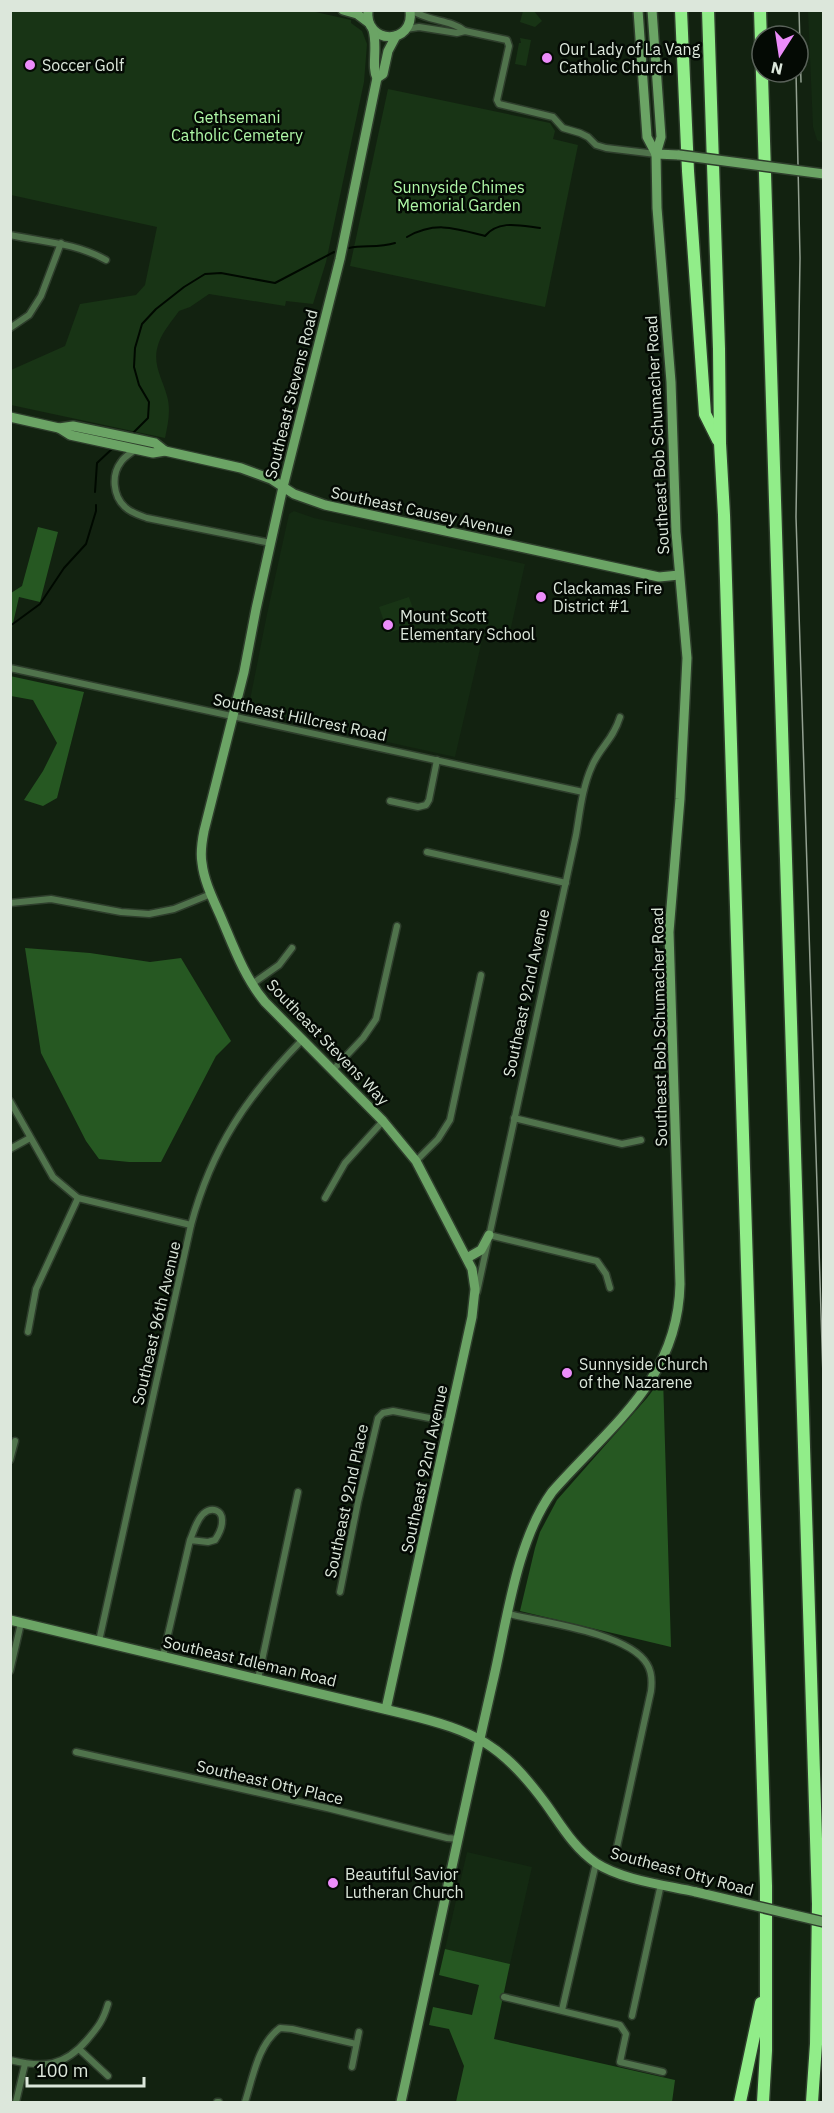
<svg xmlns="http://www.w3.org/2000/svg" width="834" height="2113" font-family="'IBM Plex Sans',sans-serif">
<rect width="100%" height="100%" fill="#122210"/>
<g fill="#142a12">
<path d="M 808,11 L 823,11 L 823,143 L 817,140 L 813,127 Z"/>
<path d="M 294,511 L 314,518 L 525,564 L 508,641 L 483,636 L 455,757 L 256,713 L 250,710 L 249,705 L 267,614 L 289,514 Z"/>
<path d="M 467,1852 L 532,1867 L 510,1964 L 445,1949 Z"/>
</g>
<g fill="#183415">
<path d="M 307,10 L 351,20 L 351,23 L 362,31 L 367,44 L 364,82 L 326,262 L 313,304 L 286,301 L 285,306 L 209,294 L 190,307 L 179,311 C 172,321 163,331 159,342 C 151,363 162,377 167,396 C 171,410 168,424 165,438 L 11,405 L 11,370 L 65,346 L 80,304 L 136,295 L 145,285 L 157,227 L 11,195 L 11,11 Z"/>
<path d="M 523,11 L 534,11 L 542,21 L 535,27 L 520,22 Z"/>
<path d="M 520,38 L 531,40 L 526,66 L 515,64 L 519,43 L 521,43 Z"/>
<path d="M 388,89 L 550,123 L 555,131 L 553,139 L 578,145 L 545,307 L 350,266 Z"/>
<path d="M 409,597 L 418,623 L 388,633 L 379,607 Z"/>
</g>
<g fill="#265822">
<path d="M 38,527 L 58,532 L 40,602 L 19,597 L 11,632 L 11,593 L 22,586 Z"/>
<path d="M 10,676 L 84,692 L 57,798 L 43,806 L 24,800 L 43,771 L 57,743 L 33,700 L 11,696 Z"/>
<path d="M 25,948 L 90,953 L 150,962 L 181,958 L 231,1041 L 216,1056 L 161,1162 L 129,1162 L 99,1159 L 86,1141 L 41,1053 Z"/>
<path d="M 663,1377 L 671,1647 L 520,1611 L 535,1548 L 540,1532 L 557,1500 L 647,1398 Z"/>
<path d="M 445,1949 L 510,1964 L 494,2039 L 675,2080 L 672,2102 L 456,2102 L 464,2066 L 449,2029 L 429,2025 L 433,2007 L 472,2015 L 479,1985 L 439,1975 Z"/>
</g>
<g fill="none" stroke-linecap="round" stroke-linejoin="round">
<g stroke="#000900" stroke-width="2">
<path d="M 407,237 C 435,221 455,228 485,236 C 499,219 522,226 540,228"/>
<path d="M 349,248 C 364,245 379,248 395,243"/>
<path d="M 132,434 L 148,418 L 149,402 L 139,385 L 134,367 L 135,348 L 142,324 L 156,309 L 184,287 L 205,274 L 221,273 L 275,283 L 334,252"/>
<path d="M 95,492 L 97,463 L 113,448"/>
<path d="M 10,626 L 40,604 L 64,568 L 86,544 L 96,511 L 96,505"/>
</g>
<g stroke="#2e3e2c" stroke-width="9">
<g id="street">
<path d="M 412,10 C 428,22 450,19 465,31"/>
<path d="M 406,29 L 419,27 L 457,33 L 465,31 L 507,40 L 509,46 L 497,100 L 499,104 L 553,117 L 563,128 L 580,133 L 588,137 L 596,145 L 606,148 L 656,154"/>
<path d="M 10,235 C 43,242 76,243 106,260"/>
<path d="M 10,328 L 29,315 L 41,296 L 61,243"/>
<path d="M 136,449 C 131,453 124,457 121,462 C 111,475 113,496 125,507 C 131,513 139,515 147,518 L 271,543"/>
<path d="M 10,668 L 583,792"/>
<path d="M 390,801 L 418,807 L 426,805 L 429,800 L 437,760"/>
<path d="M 427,852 L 566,883"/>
<path d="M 10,903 L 51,899 L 121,912 L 149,914 L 174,909 L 211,894"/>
<path d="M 252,984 L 279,965 L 292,948"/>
<path d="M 333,1070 L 363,1038 L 376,1019 L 397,926"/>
<path d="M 10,1101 L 53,1177 L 78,1198 L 191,1225"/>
<path d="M 514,1118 L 622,1144 L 641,1140"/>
<path d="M 10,1149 L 30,1138"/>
<path d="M 416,1161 L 438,1139 L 450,1120 L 481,975"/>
<path d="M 325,1198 L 345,1163 L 383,1121"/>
<path d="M 489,1235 L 597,1261 L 606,1274 L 610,1288"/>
<path d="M 477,1292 L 576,835 C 580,812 582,788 592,766 C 600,747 613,740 620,717"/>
<path d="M 28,1332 L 36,1289 L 78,1198"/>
<path d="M 10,1460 L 15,1441"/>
<path d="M 340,1592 L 358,1502 L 378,1418 L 383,1413 L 393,1411 L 450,1422"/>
<path d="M 508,1614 C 542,1622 629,1633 647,1664 C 652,1672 652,1683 651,1691 L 615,1856"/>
<path d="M 99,1641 L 191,1225 C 212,1147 247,1096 303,1039"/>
<path d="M 163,1656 L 190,1540 C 194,1531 196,1521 203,1514 C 212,1506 223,1510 222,1522 C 222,1529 219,1534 215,1540 L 208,1542 L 190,1540"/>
<path d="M 10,1671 L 21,1623"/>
<path d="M 258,1679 L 298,1492"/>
<path d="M 76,1752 L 327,1808 L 447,1838 L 459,1839"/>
<path d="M 504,1997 L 620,2025 L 626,2034 L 620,2062 L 663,2072"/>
<path d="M 562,2010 L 596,1863"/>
<path d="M 632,2016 L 661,1884"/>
<path d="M 79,2049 L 108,2076"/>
<path d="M 10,2060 C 43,2068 64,2067 87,2040 C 98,2027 103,2021 108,2004"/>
<path d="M 352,2067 L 359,2032"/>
<path d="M 16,2102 L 25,2064"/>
<path d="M 217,2102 L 219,2102"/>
<path d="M 245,2102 C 253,2077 258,2044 280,2028 L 292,2029 L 356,2044"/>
</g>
</g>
<g stroke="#2e3e2c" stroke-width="12">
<g id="secondary">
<path d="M 343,10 L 357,14 L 369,23"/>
<path d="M 368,10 C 364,45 415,46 410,10"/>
<path d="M 638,10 L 647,137 L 656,154"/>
<path d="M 373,30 C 378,47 371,67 377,78 L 340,259 L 283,487 L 256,609 L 244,672 L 204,831 C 202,841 200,852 202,863 C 204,881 213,899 220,915 C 233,945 244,977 265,1002 L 383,1121 L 416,1161 L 472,1269 L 475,1289 L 472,1317 L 386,1709"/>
<path d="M 377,78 L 383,74 L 388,51 L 396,36"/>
<path d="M 656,154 L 679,155"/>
<path d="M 10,417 L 59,428 L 73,426 L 141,440 L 155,443 L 165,451"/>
<path d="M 59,428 L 70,435 L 153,453 L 165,451 L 241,468 L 271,479 L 294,494 L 325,505 L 659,577 L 679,575"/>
<path d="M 467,1258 L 481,1250 L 489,1235"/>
<path d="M 10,1620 L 405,1714 C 475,1731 502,1744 546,1804 C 561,1825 574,1848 596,1863 C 622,1880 665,1885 696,1892"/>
<path d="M 401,2102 C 432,1962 461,1821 493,1681 C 507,1621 516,1542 552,1492 C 610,1426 678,1380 680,1284 L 669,932 L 680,799 L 687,658 L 676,532 L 671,382 L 657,208 L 656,154 L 661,137 L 652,10"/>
</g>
</g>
<g stroke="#2e3e2c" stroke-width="15">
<g id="highway">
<path d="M 681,10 L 688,171 L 705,414 L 718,440"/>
<path d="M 708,10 L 719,349 L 720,443 L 724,515 L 766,1886 L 766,2051 L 763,2102"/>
<path d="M 760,10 L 818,1904 L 816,2044 L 812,2102"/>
<path d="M 740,2102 L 761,2003"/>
</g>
</g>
<use href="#street" stroke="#50734c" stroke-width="6"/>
<use href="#secondary" stroke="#6ba465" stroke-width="9"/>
<use href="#highway" stroke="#91ed89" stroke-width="12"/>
<g stroke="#93a091" stroke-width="1.5">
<path d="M 799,10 L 801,82"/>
<path d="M 796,72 L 800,258 L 796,517 L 824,1408"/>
</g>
<g stroke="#2e3e2c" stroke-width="12" stroke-linecap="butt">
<g id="secondary-bridge">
<path d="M 679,155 L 824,174"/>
<path d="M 696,1892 L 824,1922"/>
</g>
</g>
<use href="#secondary-bridge" stroke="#6ba465" stroke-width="9"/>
</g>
<g fill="#ec8cfa" stroke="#040a04" stroke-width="2">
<circle cx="547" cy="58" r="6"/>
<circle cx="30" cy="65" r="6"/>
<circle cx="541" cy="597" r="6"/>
<circle cx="388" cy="625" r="6"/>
<circle cx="567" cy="1373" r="6"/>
<circle cx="333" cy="1883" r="6"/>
</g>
<g text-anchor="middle" stroke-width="5" stroke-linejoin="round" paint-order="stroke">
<g font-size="16" fill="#dce7db" stroke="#040a04" text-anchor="start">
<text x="559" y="55">Our Lady of La Vang<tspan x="559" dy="18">Catholic Church</tspan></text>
<text x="42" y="71">Soccer Golf</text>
<text x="553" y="594">Clackamas Fire<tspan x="553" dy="18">District #1</tspan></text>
<text x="400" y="622">Mount Scott<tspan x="400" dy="18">Elementary School</tspan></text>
<text x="579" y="1370">Sunnyside Church<tspan x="579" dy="18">of the Nazarene</tspan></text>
<text x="345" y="1880">Beautiful Savior<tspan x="345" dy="18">Lutheran Church</tspan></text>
</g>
<g font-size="16" fill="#b0f9a8" stroke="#040a04">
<text x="237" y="123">Gethsemani<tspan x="237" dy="18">Catholic Cemetery</tspan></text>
<text x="459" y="193">Sunnyside Chimes<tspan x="459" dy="18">Memorial Garden</tspan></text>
</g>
<g font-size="16" fill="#dce7db" stroke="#040a04">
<text transform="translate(291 394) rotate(-76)" y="6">Southeast Stevens Road</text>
<text transform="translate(657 435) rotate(-93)" y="6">Southeast Bob Schumacher Road</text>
<text transform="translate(422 511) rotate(12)" y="6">Southeast Causey Avenue</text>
<text transform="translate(300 717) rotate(12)" y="6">Southeast Hillcrest Road</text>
<text transform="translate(526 993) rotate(-78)" y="6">Southeast 92nd Avenue</text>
<text transform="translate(659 1027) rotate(-91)" y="6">Southeast Bob Schumacher Road</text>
<text transform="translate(328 1042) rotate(46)" y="6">Southeast Stevens Way</text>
<text transform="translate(156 1323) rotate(-77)" y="6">Southeast 96th Avenue</text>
<text transform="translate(424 1469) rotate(-78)" y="6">Southeast 92nd Avenue</text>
<text transform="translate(346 1501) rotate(-78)" y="6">Southeast 92nd Place</text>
<text transform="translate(250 1661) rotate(13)" y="6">Southeast Idleman Road</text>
<text transform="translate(270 1782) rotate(13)" y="6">Southeast Otty Place</text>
<text transform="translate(682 1871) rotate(15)" y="6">Southeast Otty Road</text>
</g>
</g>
<rect width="834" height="2113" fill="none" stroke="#dce7db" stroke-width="24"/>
<g transform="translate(780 54) rotate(192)"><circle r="28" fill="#040a04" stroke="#5a625a" stroke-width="1.5"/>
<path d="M0-4.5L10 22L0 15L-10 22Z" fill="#ec8cfa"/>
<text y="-9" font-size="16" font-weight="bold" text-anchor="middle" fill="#dce7db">N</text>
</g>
<path d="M27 2077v9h117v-9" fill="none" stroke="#dce7db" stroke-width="3"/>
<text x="36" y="2077" font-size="18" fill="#dce7db" stroke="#040a04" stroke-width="4.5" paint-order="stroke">100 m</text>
</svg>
